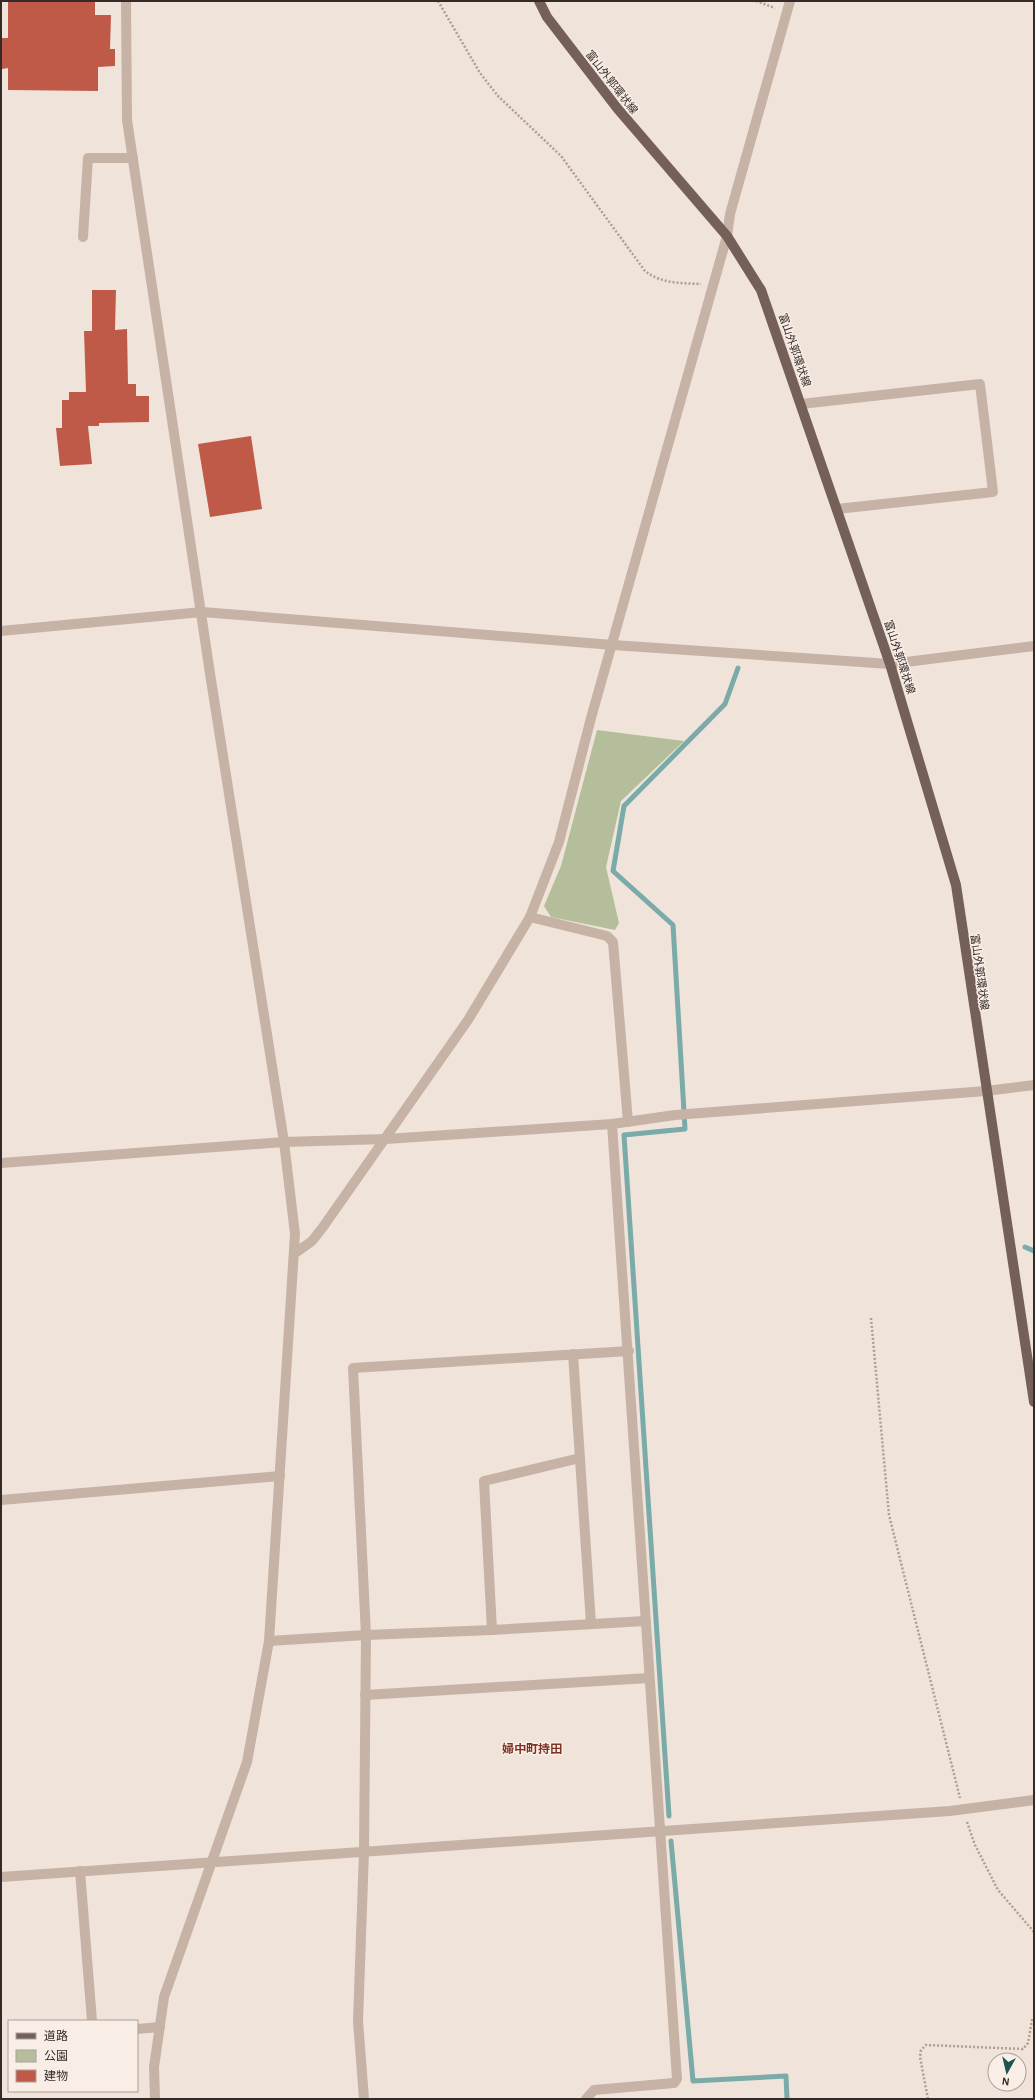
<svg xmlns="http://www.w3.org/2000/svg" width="1035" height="2100" font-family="'Alegreya Sans','Noto Sans JP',sans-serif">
<rect width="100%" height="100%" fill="#f0e3da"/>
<path fill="#b5be9b" d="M 597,730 L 684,741 L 621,801 L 606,867 L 619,923 L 615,930 L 551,917 L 544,906 L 561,866 Z"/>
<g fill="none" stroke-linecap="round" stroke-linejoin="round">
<g stroke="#7aaba9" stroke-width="5">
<path d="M 1025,1247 L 1034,1251"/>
<path d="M 669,1816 L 624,1135 L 685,1129 L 673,925 L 613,871 L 624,806 L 725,704 L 738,668"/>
<path d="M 671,1841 L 693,2081 L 786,2076 L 787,2099"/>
</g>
</g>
<g fill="#bf5a48">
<path d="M 8,1 L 95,1 L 95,15 L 111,15 L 110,49 L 115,49 L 115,66 L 98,67 L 98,91 L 8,90 L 8,68 L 2,69 L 2,38 L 8,38 Z"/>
<path d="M 92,290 L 116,290 L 115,330 L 127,329 L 128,384 L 136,384 L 136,396 L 149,396 L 149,422 L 99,423 L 99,426 L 88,426 L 92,464 L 60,466 L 56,428 L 62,428 L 62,400 L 69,400 L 69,392 L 86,392 L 84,331 L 92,331 Z"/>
<path d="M 251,436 L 262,509 L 210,517 L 198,444 Z"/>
</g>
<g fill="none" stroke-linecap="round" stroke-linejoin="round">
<g stroke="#b39c91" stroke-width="2.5" stroke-dasharray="2 2" stroke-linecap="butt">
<path d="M 438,1 L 480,73 L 498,96 L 561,156 L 645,271 C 662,284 681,283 701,284"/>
<path d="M 756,1 L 775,8"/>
<path d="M 871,1318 L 889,1515 L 960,1798"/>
<path d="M 967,1822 L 975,1845 L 998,1890 L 1034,1932"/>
<path d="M 928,2099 L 920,2057 L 921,2050 L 926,2045 L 1023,2049 L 1028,2043 L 1032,2020 L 1034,2019"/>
</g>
<g stroke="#c7b2a6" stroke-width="10">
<path d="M 126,1 L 127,120 L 211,680 L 284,1142 L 295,1234 L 269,1641 L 247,1762 L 164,1997 L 154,2067 L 155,2099"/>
<path d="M 83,237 L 88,158 L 133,158"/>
<path d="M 801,404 L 980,384 L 993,492 L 837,509"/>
<path d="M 1,631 L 202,612 L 613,645 L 890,664 L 1034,646"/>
<path d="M 530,917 L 607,936 L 613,942 L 628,1122"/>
<path d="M 1,1163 L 284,1142 L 386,1139 L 612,1124 L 675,1115 L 986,1091 L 1034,1085"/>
<path d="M 294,1254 L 312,1241 L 323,1227 L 468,1020 L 530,917 L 559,842 L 591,718 L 727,236 L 730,214 L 790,1"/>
<path d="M 629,1351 L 353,1368 L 366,1635 L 492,1630 L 645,1621"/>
<path d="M 573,1354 L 591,1624"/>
<path d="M 1,1500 L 280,1476"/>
<path d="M 492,1630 L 484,1481 L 580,1458"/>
<path d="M 269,1641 L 366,1635 L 364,1851 L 358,2021 L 364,2099"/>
<path d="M 365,1695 L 649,1678"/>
<path d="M 80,1871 L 92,2021"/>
<path d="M 1,1877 L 950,1811 L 1034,1800"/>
<path d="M 137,2029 L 160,2027"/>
<path d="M 586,2099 L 594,2090 L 674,2083 L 677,2079 C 653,1761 636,1442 612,1124"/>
</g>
<path stroke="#756059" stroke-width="10" d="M 539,1 L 547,17 L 617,108 L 727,236 L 761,290 L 890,664 L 956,885 L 1034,1402"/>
</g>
<g text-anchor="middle" stroke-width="3" stroke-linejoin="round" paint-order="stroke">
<g font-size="11" fill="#342a27" stroke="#f8eee6">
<text transform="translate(612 82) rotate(52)" y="4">富山外郭環状線</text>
<text transform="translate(795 350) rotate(71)" y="4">富山外郭環状線</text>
<text transform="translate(900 657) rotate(72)" y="4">富山外郭環状線</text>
<text transform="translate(980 972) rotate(82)" y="4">富山外郭環状線</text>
</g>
<g font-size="12" font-weight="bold" fill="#7e3224" stroke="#f8eee6">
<text x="532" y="1753">婦中町持田</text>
</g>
</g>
<rect width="1035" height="2100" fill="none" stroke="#342a27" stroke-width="4"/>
<rect x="8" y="2020" width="130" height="72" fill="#f8eee6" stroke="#aaa09a"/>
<rect x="16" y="2033" width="20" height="6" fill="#756059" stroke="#aaa09a"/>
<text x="44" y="2040" font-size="12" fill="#342a27">道路</text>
<rect x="16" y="2050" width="20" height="12" fill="#b5be9b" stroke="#aaa09a"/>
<text x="44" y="2060" font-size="12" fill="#342a27">公園</text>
<rect x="16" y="2070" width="20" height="12" fill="#bf5a48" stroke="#aaa09a"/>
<text x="44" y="2080" font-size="12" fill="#342a27">建物</text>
<g transform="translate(1007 2072) rotate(188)"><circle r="19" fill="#f8eee6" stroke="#aaa09a"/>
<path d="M0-3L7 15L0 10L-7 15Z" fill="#1f5351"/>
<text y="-6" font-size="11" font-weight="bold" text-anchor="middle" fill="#342a27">N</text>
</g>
</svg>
